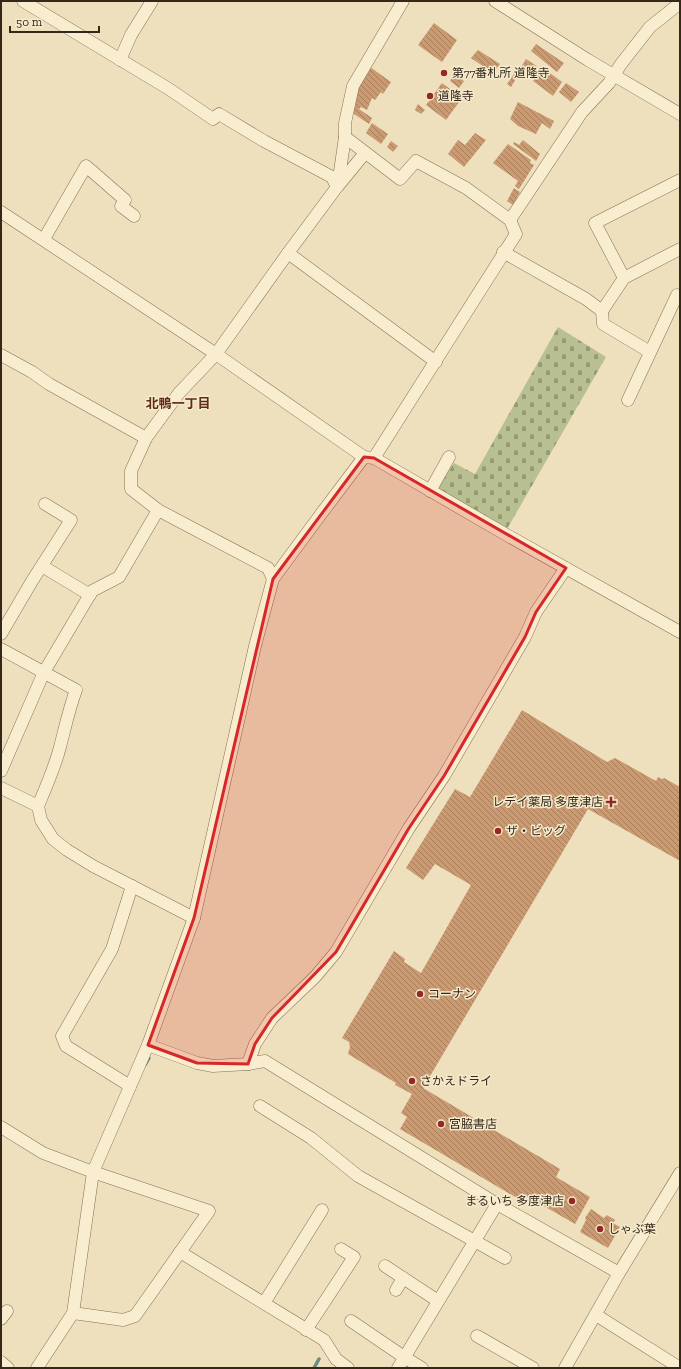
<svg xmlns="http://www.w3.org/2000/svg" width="681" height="1369" font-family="'Zilla Slab','Noto Sans JP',serif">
<defs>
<pattern id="cemetery-stones" width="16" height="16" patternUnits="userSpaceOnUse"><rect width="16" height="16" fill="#b8bf90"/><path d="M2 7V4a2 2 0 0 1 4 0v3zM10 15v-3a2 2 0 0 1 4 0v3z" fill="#969b75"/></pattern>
<pattern id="building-back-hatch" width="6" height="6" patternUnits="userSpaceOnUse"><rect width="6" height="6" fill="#cc9a71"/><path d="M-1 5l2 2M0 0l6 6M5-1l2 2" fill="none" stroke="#a67e5c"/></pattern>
</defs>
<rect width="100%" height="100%" fill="#eee0bc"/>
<path fill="url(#cemetery-stones)" d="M 558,327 L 606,357 L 507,529 L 437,489 L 454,463 L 475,474 Z"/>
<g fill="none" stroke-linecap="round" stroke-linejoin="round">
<g stroke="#688c84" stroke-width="3.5">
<path d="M 145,1065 L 149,1058"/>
<path d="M 314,1368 L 319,1359"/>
</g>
</g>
<g fill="url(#building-back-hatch)">
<path d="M 434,23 L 457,40 L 442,62 L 418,45 Z"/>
<path d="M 536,44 L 564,63 L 557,72 L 531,51 Z"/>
<path d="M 478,50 L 500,64 L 493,73 L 471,58 Z"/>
<path d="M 526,59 L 538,67 L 533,75 L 521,67 Z"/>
<path d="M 370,67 L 391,82 L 383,94 L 381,92 L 375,100 L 372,98 L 367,110 L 361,107 L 359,109 L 372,118 L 369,124 L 351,112 L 351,101 Z"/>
<path d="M 542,67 L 562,82 L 553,96 L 533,81 Z"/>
<path d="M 517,70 L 520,72 L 511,87 L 507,84 Z"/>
<path d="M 455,74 L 464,81 L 459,88 L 450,81 Z"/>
<path d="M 442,83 L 462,98 L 446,120 L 426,105 Z"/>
<path d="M 566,83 L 579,92 L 571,102 L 559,92 Z"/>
<path d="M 518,102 L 554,121 L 550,129 L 542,123 L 536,134 L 518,126 L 510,119 Z"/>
<path d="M 418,104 L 425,110 L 421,114 L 415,110 Z"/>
<path d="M 372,123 L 388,134 L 381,144 L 366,133 Z"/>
<path d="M 475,133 L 486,140 L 464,167 L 448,154 L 458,140 L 465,145 Z"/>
<path d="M 523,140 L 540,154 L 536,161 L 513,144 L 514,142 L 519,145 Z"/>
<path d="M 391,141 L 398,146 L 393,152 L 387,147 Z"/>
<path d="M 508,144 L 531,160 L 530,163 L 534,165 L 519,189 L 515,186 L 518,181 L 493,163 Z"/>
<path d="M 514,188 L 520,192 L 513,205 L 507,201 Z"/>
<path d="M 522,710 L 607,762 L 615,758 L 656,781 L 658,777 L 662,779 L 664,778 L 680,787 L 680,861 L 588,809 L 423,1088 L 560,1169 L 556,1177 L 590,1197 L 575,1224 L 525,1195 L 522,1201 L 400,1129 L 407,1117 L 401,1113 L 412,1094 L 395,1085 L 396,1083 L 348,1054 L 350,1047 L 349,1042 L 342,1038 L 394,951 L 405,959 L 404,962 L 421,973 L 471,885 L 435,864 L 423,880 L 406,868 L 455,789 L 470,797 Z"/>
<path d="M 591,1209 L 604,1218 L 607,1215 L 615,1220 L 613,1223 L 620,1227 L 608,1248 L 580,1232 L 586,1220 L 585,1218 Z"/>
</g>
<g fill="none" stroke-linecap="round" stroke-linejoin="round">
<g stroke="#857056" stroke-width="13">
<g id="minor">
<path d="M 23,1 L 169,89 L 213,119 L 219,114 L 264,141 L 332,177 L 337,187"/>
<path d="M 495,1 L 588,60 L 680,114"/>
<path d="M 120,60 L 131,35 L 152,1"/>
<path d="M 345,137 L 400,179 L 416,161 L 466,188 L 510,220 L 516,234 L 374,458"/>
<path d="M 338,185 L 345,137 L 345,123 L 353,86 L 403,1"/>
<path d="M 1,212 L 216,354 L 364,457 L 374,458 L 505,534 L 680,632"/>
<path d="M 510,220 L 582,112 L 609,83 L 621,64 L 650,27 L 680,3"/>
<path d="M 44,239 L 86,166 L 125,200 L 121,206 L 134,216"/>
<path d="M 503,252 L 586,299 L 602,311 L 603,324 L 650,352"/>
<path d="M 288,253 L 436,362"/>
<path d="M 624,278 L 595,223 L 680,180"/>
<path d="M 602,311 L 624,278 L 680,249"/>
<path d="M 1,355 L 32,372 L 49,384 L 146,438"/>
<path d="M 628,400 L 677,295"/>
<path d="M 430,491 L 449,457"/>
<path d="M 42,566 L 90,595"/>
<path d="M 273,579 L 268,568 L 158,510 L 131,489 L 131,471 L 146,438 L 179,393 L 216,354 L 288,253 L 337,187 L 365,153"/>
<path d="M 1,634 L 32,581 L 71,520 L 45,504"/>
<path d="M 1,649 L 76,690 C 69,709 65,728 60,747 C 55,767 46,787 38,806"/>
<path d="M 1,771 L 44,672 L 92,591 L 119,577 L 158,510"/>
<path d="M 1,788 L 38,806 L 41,820 L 53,839 L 67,850 L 93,866 L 194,918"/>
<path d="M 148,1045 L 197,1063 L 213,1066 L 248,1064 L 255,1044 L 272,1018 L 315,977 L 336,952 L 409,828 L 444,776 L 525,637 L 536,612 L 566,568"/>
<path d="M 248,1064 L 265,1061 L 497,1204 L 619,1273"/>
<path d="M 130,1086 L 66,1046 L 62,1036 L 112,949 L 132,886"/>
<path d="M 260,1106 L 311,1138 L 358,1176 L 505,1258"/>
<path d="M 1,1127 L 43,1153 L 93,1172 L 209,1211 L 135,1316 L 123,1320 L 73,1313"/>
<path d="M 180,1252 L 324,1340 L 336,1359 L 348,1368"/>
<path d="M 385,1266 L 438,1301"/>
<path d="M 396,1290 L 403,1278"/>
<path d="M 264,1303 L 322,1210"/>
<path d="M 596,1315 L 680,1368"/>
<path d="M 1,1319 L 7,1311"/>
<path d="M 351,1321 L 404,1357 L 422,1368"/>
<path d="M 306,1330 L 354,1257 L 341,1249"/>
<path d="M 477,1336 L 533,1368"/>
<path d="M 1,1362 L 8,1368"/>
<path d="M 37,1368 L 73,1313 L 93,1172 L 148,1045 L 194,918 L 255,646 L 273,579 L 321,514 L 364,457"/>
<path d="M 398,1368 L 497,1204"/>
<path d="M 565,1368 L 619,1273 L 680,1173"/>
</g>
</g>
<use href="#minor" stroke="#f9edcf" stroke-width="12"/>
</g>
<path fill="#d62828" fill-opacity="0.2" stroke="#d62828" stroke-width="3" stroke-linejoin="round" d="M 364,457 L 374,458 L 566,568 L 536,612 L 525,637 L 444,776 L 409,828 L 336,952 L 272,1018 L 255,1044 L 248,1064 L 197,1063 L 148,1045 L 194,918 L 273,579 Z"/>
<g fill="#942825" stroke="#f5eacb" stroke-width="1.5">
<circle cx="444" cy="73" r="4"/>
<circle cx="430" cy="96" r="4"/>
<path d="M609 796h4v4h4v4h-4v4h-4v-4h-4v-4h4z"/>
<circle cx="498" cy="831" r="4"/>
<circle cx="420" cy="994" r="4"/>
<circle cx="412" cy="1081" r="4"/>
<circle cx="441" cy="1124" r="4"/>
<circle cx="572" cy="1201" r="4"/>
<circle cx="600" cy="1229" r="4"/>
</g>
<g text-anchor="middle" stroke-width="3" stroke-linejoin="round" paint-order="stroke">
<g font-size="12" fill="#34281b" stroke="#f5eacb" text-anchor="start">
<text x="452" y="77">第77番札所 道隆寺</text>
<text x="438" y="100">道隆寺</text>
<text x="603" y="806" text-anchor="end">レデイ薬局 多度津店</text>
<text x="506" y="835">ザ・ビッグ</text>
<text x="428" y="998">コーナン</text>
<text x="420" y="1085">さかえドライ</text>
<text x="449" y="1128">宮脇書店</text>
<text x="564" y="1205" text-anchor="end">まるいち 多度津店</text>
<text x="608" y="1233">しゃぶ葉</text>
</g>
<g font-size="13" font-weight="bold" fill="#612b1a" stroke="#f5eacb">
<text x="178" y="408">北鴨一丁目</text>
</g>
</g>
<rect width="681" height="1369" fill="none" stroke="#34281b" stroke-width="4"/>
<path d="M10 26v6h89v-6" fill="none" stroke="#34281b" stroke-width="2"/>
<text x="16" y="26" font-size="12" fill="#34281b" stroke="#f5eacb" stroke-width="3" paint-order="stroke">50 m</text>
</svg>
